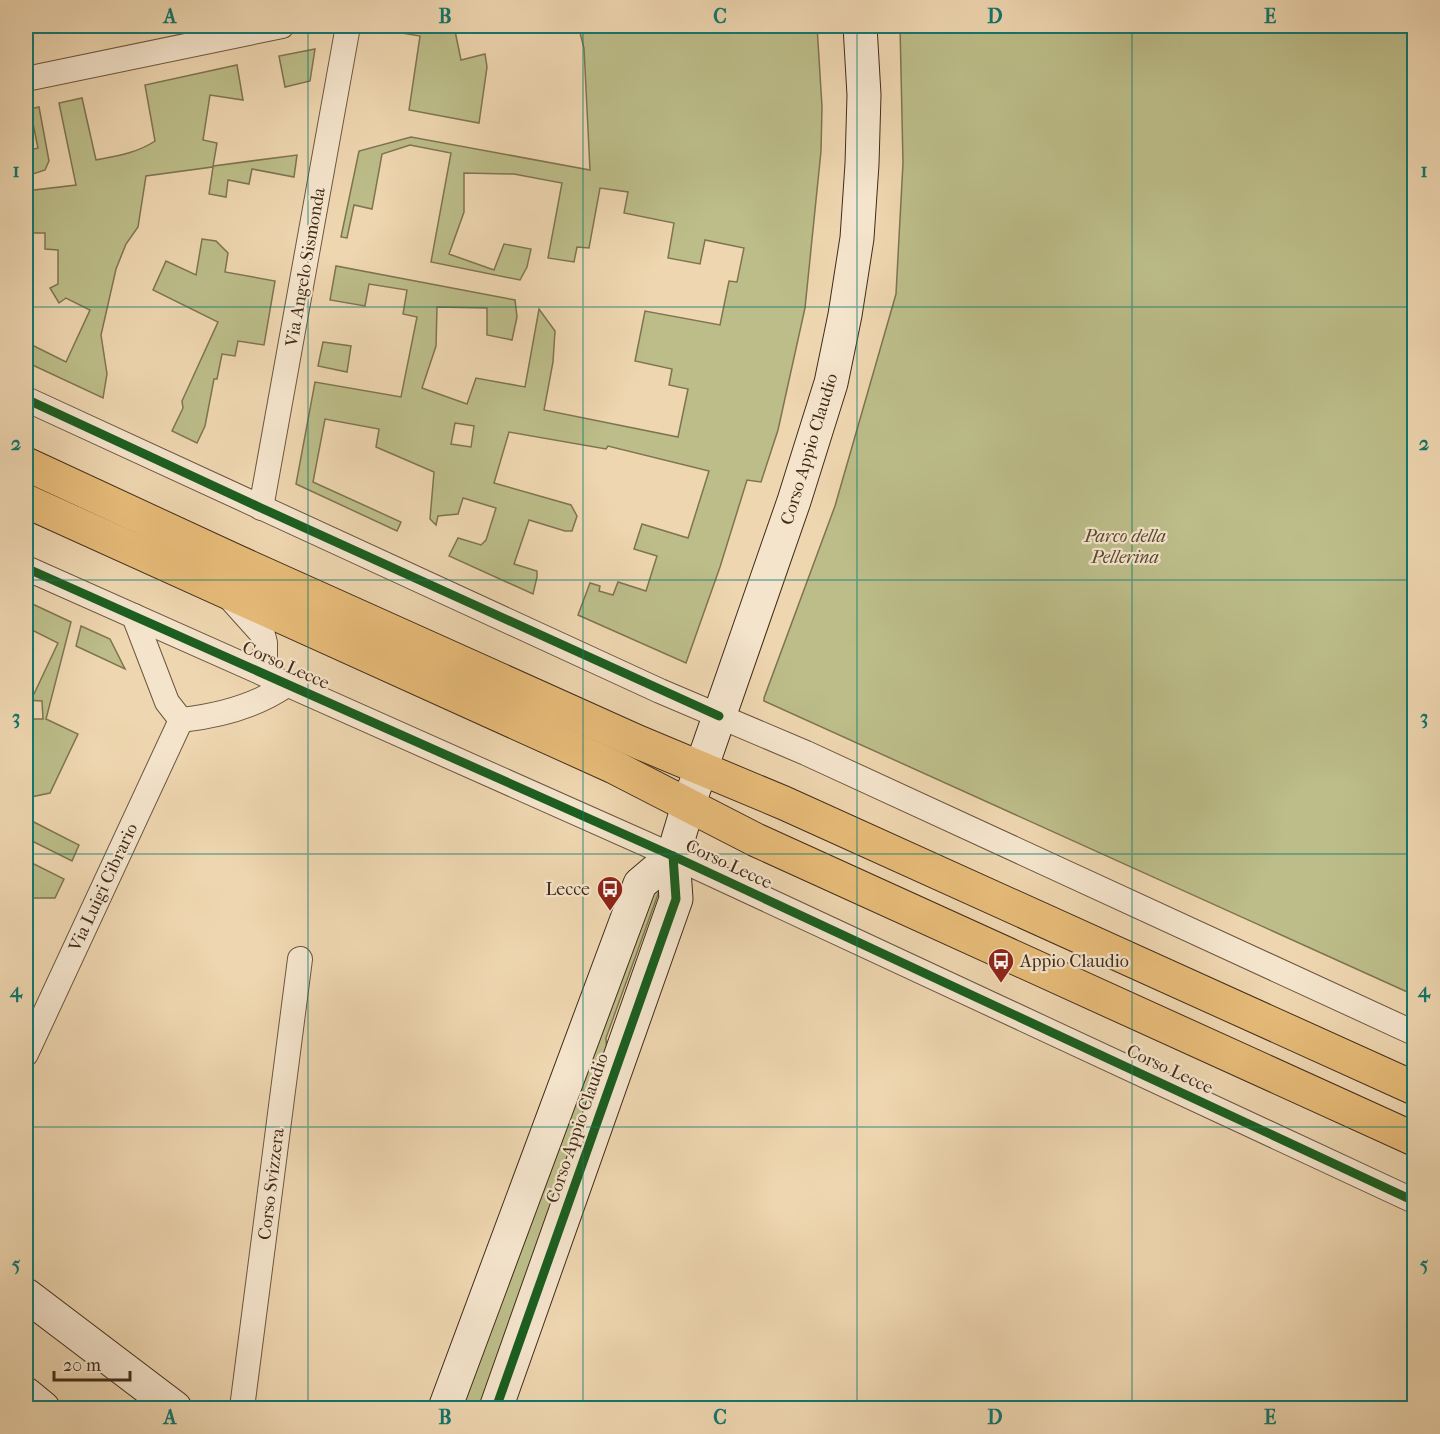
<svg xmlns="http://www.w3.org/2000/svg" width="1440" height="1434" font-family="'IM FELL French Canon',serif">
<rect width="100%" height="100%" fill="#eed6b0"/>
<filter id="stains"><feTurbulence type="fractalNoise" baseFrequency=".00333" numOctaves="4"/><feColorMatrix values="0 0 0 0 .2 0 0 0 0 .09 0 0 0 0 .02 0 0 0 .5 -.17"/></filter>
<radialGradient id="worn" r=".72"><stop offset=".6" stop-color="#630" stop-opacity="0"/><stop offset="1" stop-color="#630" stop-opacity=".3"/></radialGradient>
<g fill="#bcbd89" stroke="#7f7451" stroke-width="1.5" fill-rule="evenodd">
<path d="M 379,26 L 454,26 L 461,60 L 485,54 L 487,67 L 479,123 L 409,110 L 420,36 L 378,29 Z"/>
<path d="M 617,26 L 817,26 L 822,107 L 821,151 L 805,308 L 778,430 L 761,482 L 747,480 L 720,567 L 686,663 L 578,615 L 590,583 L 600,586 L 599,591 L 613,595 L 618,582 L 646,591 L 657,556 L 634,549 L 642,524 L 688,538 L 709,471 L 608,446 L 606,449 L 509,432 L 494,483 L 571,505 L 577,516 L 572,531 L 565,531 L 529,520 L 514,564 L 537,571 L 537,577 L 533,594 L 449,556 L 458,538 L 481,545 L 486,540 L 496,508 L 463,498 L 458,514 L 438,516 L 436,525 L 430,519 L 434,472 L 376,447 L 379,429 L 325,419 L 313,482 L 401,522 L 397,531 L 296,484 L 315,382 L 401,397 L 417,317 L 403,314 L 407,290 L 369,284 L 365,306 L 330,300 L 336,266 L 515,300 L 517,317 L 512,340 L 487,335 L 487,308 L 437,307 L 436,346 L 422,388 L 467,404 L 476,378 L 525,387 L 539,309 L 555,331 L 553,362 L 544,410 L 678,437 L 688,389 L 669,385 L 672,369 L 635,361 L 645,311 L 720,325 L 729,281 L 737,282 L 744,248 L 705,240 L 700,264 L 668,258 L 674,223 L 624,213 L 628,192 L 600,188 L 589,248 L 577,247 L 574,262 L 548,258 L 562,183 L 514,174 L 464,173 L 464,212 L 449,254 L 494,270 L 504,244 L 531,249 L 527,267 L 520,280 L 431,262 L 451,153 L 410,145 L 382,154 L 372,209 L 354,205 L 347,238 L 341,237 L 359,151 L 411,137 L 590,170 L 584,48 L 580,33 ZM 455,423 L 474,426 L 471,447 L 451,444 Z"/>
<path d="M 900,26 L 1414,26 L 1414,995 L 764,701 L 764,698 L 835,506 L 896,294 L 903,163 Z"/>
<path d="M 315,49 L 310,81 L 285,87 L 279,56 Z"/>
<path d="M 237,65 L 243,100 L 210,95 L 203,140 L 217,143 L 213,166 L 297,155 L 294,177 L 252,169 L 249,184 L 228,180 L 226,197 L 209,194 L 213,167 L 146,176 L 138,227 L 126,244 L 116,269 L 101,335 L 107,374 L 103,398 L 26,362 L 26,342 L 66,362 L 90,310 L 66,298 L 59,303 L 50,288 L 58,284 L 58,250 L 45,249 L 45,233 L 26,233 L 26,191 L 76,185 L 59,103 L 82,98 L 96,160 C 117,156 137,153 155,141 L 145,85 Z"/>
<path d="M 39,107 L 49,161 L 45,170 L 30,175 L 30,150 L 38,148 L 30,109 Z"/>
<path d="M 202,239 L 216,241 L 228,253 L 225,272 L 275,281 L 264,345 L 238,341 L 235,356 L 222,354 L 217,379 L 214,379 L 205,426 L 197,443 L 172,431 L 183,408 L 182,401 L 218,322 L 153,290 L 166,261 L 196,275 Z"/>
<path d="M 323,342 L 351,346 L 347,372 L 318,366 Z"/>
<path d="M 26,601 L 71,622 L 46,719 L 78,734 L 50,793 L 26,798 L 26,719 L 43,719 L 42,701 L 26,700 L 26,697 L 34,694 L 58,643 L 26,627 Z"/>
<path d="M 81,626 L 110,639 L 125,669 L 76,646 Z"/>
<path d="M 26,818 L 79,845 L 72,861 L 26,838 Z"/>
<path d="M 26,860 L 64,879 L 55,898 L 26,898 Z"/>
<path d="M 656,872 L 665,875 L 606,1038 L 608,1067 L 484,1408 L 461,1408 Z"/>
</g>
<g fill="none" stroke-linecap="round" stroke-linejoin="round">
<g stroke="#6d563f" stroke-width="26">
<g id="street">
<path d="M 26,79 L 282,26"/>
<path d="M 26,399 L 660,691 L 806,753 L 1414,1033"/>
<path d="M 261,508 L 348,26"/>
<path d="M 26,568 L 673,856 L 1414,1201"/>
<path d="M 228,596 L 263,635 L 265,643 L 265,674"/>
<path d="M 134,616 L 167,702 L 181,720"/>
<path d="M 181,720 C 218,716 257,706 288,684"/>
<path d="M 26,1054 L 181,720"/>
<path d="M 242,1408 L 300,959"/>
</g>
</g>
<g stroke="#422c19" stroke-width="35">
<g id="secondary">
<path d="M 26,1295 L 175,1408"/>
<path d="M 26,1394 L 43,1408"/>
<path d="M 445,1408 L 640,884 L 673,856"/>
<path d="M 496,1408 L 676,899 L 673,856 L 688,806 L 794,501 L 831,383 L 845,315 L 857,238 L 862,164 L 864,95 L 860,26"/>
</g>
</g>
<g stroke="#422c19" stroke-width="35">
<g id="primary">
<path d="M 26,464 L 231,559 L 638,742 L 784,803 L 1414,1088"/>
<path d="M 26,501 L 614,767 L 756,840 L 1414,1139"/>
</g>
</g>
<use href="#street" stroke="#f4e4cc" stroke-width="24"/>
<use href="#secondary" stroke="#f4e4cc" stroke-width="33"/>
<use href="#primary" stroke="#e7bb78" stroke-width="33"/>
<g stroke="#f4e4cc" stroke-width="13">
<g id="cycleway">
<path d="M 26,399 L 261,508 L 719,716"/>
<path d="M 26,568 L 673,856 L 1414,1201"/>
<path d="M 496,1408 L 676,899 L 673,856"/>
</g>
</g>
<use href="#cycleway" stroke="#1b5e20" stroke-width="9"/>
</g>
<path fill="none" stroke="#0f766e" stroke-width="1.5" stroke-opacity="0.55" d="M 308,26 L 308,1408M 583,26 L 583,1408M 857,26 L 857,1408M 1132,26 L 1132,1408M 26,307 L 1414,307M 26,580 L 1414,580M 26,854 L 1414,854M 26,1127 L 1414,1127"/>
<defs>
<g id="bus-pin" transform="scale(1.35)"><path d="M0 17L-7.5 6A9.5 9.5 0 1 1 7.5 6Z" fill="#8f2418" stroke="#f4e4cc"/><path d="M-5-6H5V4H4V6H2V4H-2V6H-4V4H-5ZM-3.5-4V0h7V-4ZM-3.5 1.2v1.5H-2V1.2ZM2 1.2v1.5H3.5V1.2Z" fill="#fff"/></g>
</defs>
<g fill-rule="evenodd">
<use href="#bus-pin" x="610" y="889"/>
<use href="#bus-pin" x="1001" y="961"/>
</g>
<g text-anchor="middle" stroke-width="4.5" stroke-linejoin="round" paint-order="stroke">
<g font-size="18" fill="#422c19" stroke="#f4e4cc">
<text transform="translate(305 267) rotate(-80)" y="6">Via Angelo Sismonda</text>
<text transform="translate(809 449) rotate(-73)" y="6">Corso Appio Claudio</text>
<text transform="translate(286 665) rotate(24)" y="6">Corso Lecce</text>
<text transform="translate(729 864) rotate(25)" y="6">Corso Lecce</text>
<text transform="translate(103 887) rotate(-65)" y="6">Via Luigi Cibrario</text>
<text transform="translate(1170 1069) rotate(25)" y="6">Corso Lecce</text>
<text transform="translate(577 1128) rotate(-71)" y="6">Corso Appio Claudio</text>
<text transform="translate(271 1184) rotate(-83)" y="6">Corso Svizzera</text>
</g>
<g font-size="18" font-style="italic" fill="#5a492f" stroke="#f4e4cc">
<text x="1125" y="542">Parco della<tspan x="1125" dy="21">Pellerina</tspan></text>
</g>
<g font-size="18" fill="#422c19" stroke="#f4e4cc" text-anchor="end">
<text x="590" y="895">Lecce</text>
<text x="1020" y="967" text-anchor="start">Appio Claudio</text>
</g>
</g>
<rect width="1440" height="1434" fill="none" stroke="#eed6b0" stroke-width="66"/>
<path d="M54 1371v9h76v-9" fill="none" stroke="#422c19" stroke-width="3"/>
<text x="63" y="1371" font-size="18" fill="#422c19" stroke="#f4e4cc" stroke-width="4.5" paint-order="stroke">20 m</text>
<rect x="33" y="33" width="1374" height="1368" fill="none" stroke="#0f766e" stroke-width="2"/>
<g font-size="20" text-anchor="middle" font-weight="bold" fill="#0f766e">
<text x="170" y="23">A</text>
<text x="445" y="23">B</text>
<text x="720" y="23">C</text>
<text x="995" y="23">D</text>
<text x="1270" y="23">E</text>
<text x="16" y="177">1</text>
<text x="1424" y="177">1</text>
<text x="16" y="450">2</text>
<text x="1424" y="450">2</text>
<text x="16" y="724">3</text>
<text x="1424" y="724">3</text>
<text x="16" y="997">4</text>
<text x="1424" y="997">4</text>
<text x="16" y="1271">5</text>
<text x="1424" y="1271">5</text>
<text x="170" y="1424">A</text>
<text x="445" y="1424">B</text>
<text x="720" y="1424">C</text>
<text x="995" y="1424">D</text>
<text x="1270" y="1424">E</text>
</g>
<rect width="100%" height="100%" filter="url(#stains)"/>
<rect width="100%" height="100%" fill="url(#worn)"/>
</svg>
